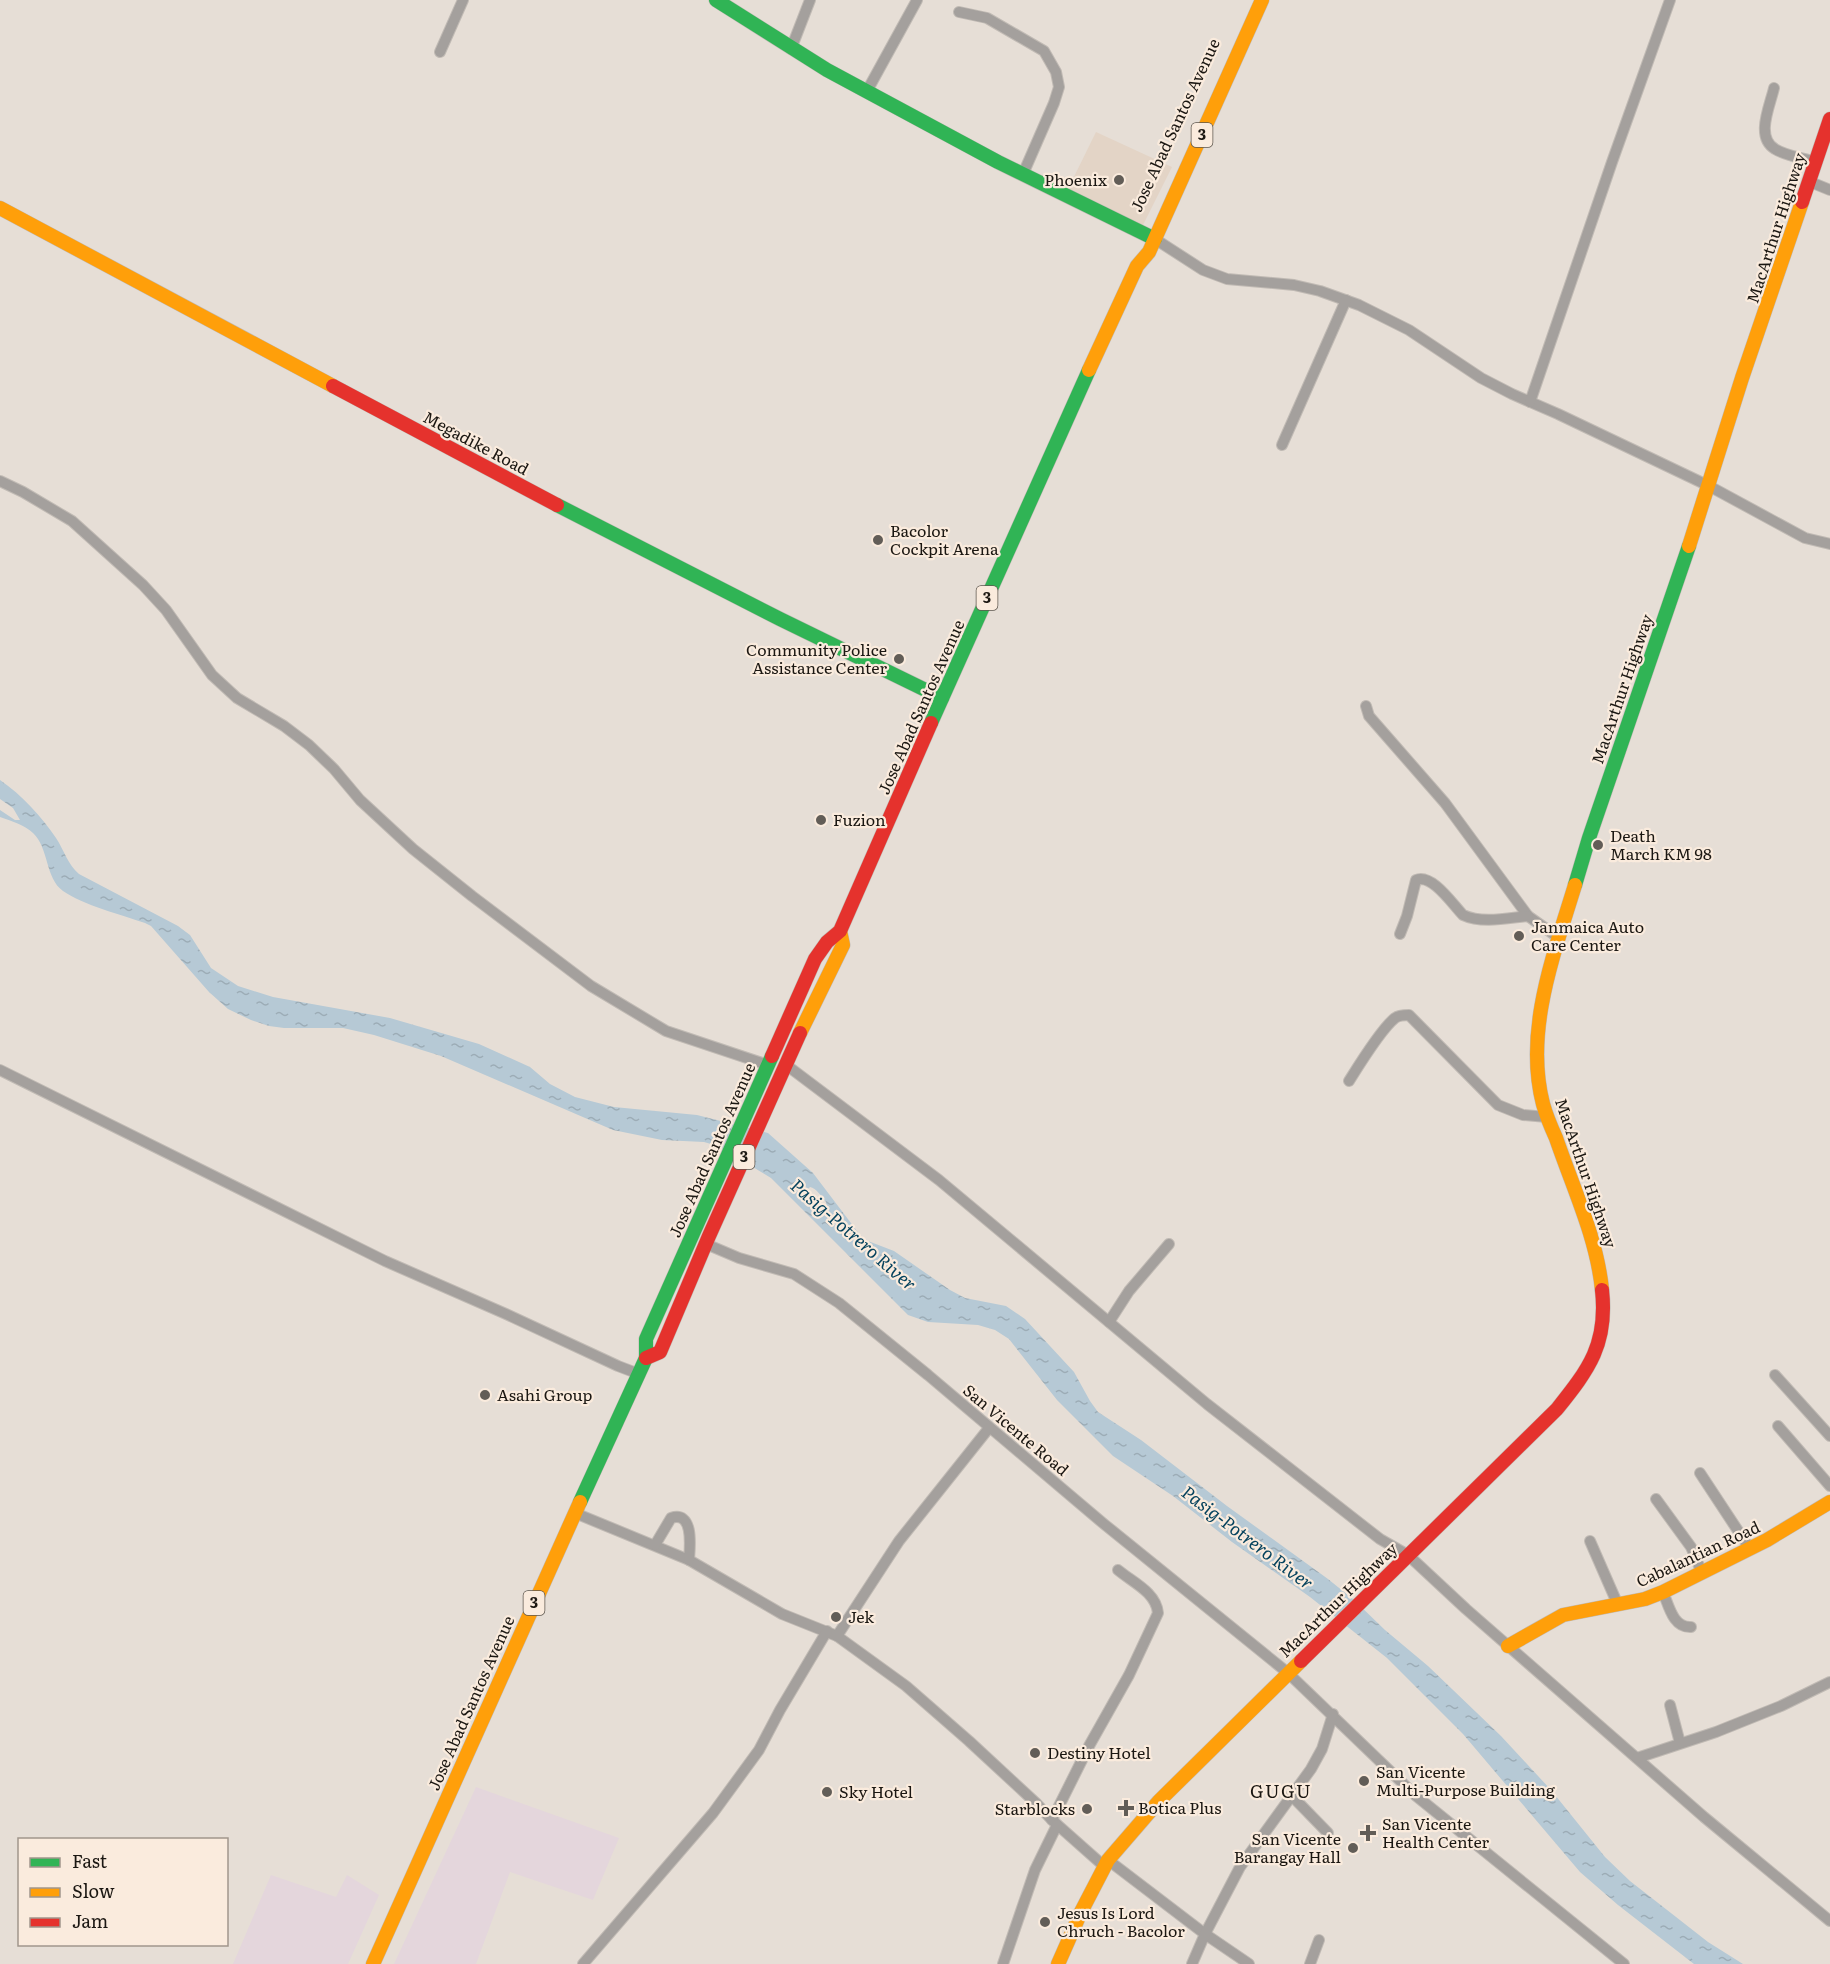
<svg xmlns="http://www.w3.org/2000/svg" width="1830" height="1964" font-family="Literata,serif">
<defs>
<pattern id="water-ripples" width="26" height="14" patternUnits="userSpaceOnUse" patternTransform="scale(1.5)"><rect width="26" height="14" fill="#b6c9d5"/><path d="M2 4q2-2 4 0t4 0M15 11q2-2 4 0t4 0" fill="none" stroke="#9cacb6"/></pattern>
</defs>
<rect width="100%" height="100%" fill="#e6ded6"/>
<path fill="#e3d4c6" d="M 1096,132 L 1172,167 L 1142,227 L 1066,193 Z"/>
<g fill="#e4d6dc">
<path d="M 476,1787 L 619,1838 L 593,1900 L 510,1872 L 476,1964 L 394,1964 Z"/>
<path d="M 271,1875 L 336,1897 L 347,1875 L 379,1895 L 348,1964 L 233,1964 Z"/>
</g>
<path fill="url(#water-ripples)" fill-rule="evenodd" d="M 0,780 C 22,795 41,816 56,838 C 64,850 68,865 79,874 L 178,926 L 190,935 L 211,968 L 238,986 L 273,997 L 390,1018 L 479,1044 L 530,1067 L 550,1084 L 575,1097 L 614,1107 L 697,1115 L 768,1133 L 813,1173 L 860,1235 L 868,1241 L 894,1251 L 950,1290 L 965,1298 L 1006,1306 L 1025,1319 L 1074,1372 L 1090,1401 L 1098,1412 L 1141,1440 L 1227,1506 L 1328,1579 L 1354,1600 L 1385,1630 L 1428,1666 L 1501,1736 L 1551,1790 L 1605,1857 L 1630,1881 L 1708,1942 L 1743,1964 L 1694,1964 L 1618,1905 L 1580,1872 L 1463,1734 L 1387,1658 L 1310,1597 L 1232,1542 L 1173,1496 L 1113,1456 L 1057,1400 L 1009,1339 L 995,1330 L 978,1325 L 928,1322 L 908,1315 L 771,1178 L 718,1146 L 704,1142 L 662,1140 L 613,1130 L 441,1056 L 374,1035 L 343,1028 L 284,1028 L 269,1026 L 251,1020 L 228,1009 L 209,992 L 151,926 L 145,923 C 122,915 83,905 63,891 C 45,878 49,848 33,833 C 25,825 11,821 0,817 L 0,810 L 15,820 L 20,820 L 13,808 L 0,799 ZM 810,1187 C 816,1188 822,1197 826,1202 L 826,1206 L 822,1206 L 807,1190 Z"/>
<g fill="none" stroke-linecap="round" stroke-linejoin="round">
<g stroke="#c0bab4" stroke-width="12">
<g id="street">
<path d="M 959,12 L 987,18 L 1044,51 L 1056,72 L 1059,87 L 1054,103 L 1023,174"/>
<path d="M 791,49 L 810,0"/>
<path d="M 440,52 L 463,0"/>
<path d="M 1774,88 C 1770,106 1755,137 1775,149 C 1786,156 1803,158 1815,162"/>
<path d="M 867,91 L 917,0"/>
<path d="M 1808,181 L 1830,190"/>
<path d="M 1155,239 L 1203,270 L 1227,279 L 1294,285 L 1320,291 L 1359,305 L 1409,330 L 1481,378 L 1512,394 L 1558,414 L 1709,486 L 1805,538 L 1830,544"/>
<path d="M 1530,402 L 1612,162 L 1670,0"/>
<path d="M 1282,445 L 1346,300"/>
<path d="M 0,481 L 23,492 L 72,521 L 143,585 L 166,610 L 212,675 L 237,698 L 284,726 L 309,745 L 334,769 L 360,800 L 413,849 L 472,896 L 591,986 L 666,1031 L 768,1065"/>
<path d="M 1366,706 L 1369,716 L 1445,803 L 1528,916 L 1559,938"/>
<path d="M 1400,934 L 1407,916 L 1416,880 C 1432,873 1453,905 1463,915 C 1482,924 1508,918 1528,916"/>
<path d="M 785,1064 L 939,1180 L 1207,1404 L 1380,1539 L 1408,1555 L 1466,1609 L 1704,1817 L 1830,1921"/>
<path d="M 0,1070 L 385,1261 L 506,1314 L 618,1366 L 639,1374"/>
<path d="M 1349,1081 C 1359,1065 1381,1029 1395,1018 C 1399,1015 1404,1015 1409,1015 L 1498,1105 L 1523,1115 L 1547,1117"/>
<path d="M 706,1244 L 739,1258 L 794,1274 L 839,1303 L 928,1375 L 1104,1524 L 1288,1673 L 1415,1795 L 1624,1964"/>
<path d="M 1109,1322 L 1129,1291 L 1169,1244"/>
<path d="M 1775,1375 L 1830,1436"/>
<path d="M 1778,1426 L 1830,1486"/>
<path d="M 1700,1473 L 1750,1549"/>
<path d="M 1656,1499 L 1691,1547 L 1702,1573"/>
<path d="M 575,1513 L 689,1560 L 782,1614 L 837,1636 L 906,1686 L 969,1741 L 1037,1804 L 1052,1820 L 1105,1867"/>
<path d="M 1590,1541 L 1618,1605"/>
<path d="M 655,1545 L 671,1518 C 694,1510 690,1547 689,1560"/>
<path d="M 1663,1592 C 1669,1606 1673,1628 1691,1627"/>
<path d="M 837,1636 L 899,1541 L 989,1428"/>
<path d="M 1670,1705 L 1680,1743"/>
<path d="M 1637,1758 L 1716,1732 L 1781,1706 L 1830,1682"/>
<path d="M 1291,1795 L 1328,1833"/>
<path d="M 1052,1820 L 1089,1746 L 1129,1675 L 1158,1613 C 1156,1592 1132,1582 1118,1570"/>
<path d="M 1108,1860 L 1205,1934 L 1249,1964"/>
<path d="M 583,1964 L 713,1813 L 759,1750 L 780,1710 L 827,1631"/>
<path d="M 1003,1964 L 1035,1870 L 1057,1825"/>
<path d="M 1192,1964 L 1205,1934 L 1240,1867 L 1311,1769 L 1322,1749 L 1333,1714"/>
<path d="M 1310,1964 L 1319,1940"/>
</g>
</g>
<g stroke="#c0bab4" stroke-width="15">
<g id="fast">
<path d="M 716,0 L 827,70 L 998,162 L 1155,239"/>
<path d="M 557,505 L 780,619 L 942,698"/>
<path d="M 931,723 L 1089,370"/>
<path d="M 1575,885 L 1589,838 L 1689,546"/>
<path d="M 580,1502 L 646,1358 L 646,1339 L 772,1056"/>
</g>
</g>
<g stroke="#c0bab4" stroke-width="15">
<g id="slow">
<path d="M 0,208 L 333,386"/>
<path d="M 1089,370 L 1137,266 L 1149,252 L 1262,0"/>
<path d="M 1689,546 L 1742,378 L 1802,202"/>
<path d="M 1575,885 C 1554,954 1524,1031 1543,1104 C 1546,1115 1551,1127 1556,1138 C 1573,1188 1597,1238 1602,1290"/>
<path d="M 800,1033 L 843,945 L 840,931"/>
<path d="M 1508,1646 L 1563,1615 L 1645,1599 L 1663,1592 L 1767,1540 L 1830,1502"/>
<path d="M 373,1964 L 580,1502"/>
<path d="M 1058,1964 L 1081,1912 L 1108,1860 L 1159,1801 L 1301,1661"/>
</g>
</g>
<g stroke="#c0bab4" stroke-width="15">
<g id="jam">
<path d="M 1802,202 L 1830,119"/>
<path d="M 333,386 L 557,505"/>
<path d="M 772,1056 L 815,959 L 827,942 L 840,931 L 931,723"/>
<path d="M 646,1358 L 660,1352 L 709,1236 L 800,1033"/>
<path d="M 1301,1661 L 1557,1409 C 1589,1369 1608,1344 1602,1290"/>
</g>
</g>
<use href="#street" stroke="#a4a09d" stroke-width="10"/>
<use href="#fast" stroke="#30b455" stroke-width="14"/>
<use href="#slow" stroke="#ff9f0a" stroke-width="14"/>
<use href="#jam" stroke="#e5322d" stroke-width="14"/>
</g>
<g fill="#625d57" stroke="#faebdd" stroke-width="2">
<circle cx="1119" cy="180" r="6"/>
<circle cx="878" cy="540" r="6"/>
<circle cx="899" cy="659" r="6"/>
<circle cx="821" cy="820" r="6"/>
<circle cx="1598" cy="845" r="6"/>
<circle cx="1519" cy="936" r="6"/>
<circle cx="485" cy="1395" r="6"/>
<circle cx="836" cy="1617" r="6"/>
<circle cx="1035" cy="1753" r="6"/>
<circle cx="1364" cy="1781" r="6"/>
<circle cx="827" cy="1792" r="6"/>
<path d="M1123 1799h6v6h6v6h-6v6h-6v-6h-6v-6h6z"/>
<circle cx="1087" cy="1809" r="6"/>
<path d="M1365 1824h6v6h6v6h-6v6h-6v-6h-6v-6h6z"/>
<circle cx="1353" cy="1848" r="6"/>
<circle cx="1045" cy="1922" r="6"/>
</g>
<g text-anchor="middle" stroke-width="4.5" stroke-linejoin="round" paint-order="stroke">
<g fill="#faebdd" stroke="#5e574f" stroke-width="1.5">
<rect x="1191.5" y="123" width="21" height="24" rx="4.5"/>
<rect x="976.5" y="586" width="21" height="24" rx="4.5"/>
<rect x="733.5" y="1145" width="21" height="24" rx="4.5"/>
<rect x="523.5" y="1591" width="21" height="24" rx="4.5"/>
</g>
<g font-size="15" font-weight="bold" fill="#1b1712">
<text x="1202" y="140">3</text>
<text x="987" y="603">3</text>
<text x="744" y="1162">3</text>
<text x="534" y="1608">3</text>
</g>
<g font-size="16" fill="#1b1712" stroke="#faebdd">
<text transform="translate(1175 125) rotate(-65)" y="6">Jose Abad Santos Avenue</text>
<text transform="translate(1776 228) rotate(-72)" y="6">MacArthur Highway</text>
<text transform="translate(476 443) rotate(28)" y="6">Megadike Road</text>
<text transform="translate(1622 689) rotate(-71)" y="6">MacArthur Highway</text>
<text transform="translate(921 707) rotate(-66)" y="6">Jose Abad Santos Avenue</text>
<text transform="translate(712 1150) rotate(-66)" y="6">Jose Abad Santos Avenue</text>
<text transform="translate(1586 1173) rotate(71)" y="6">MacArthur Highway</text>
<text transform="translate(1016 1430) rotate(40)" y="6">San Vicente Road</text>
<text transform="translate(1698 1554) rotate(-25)" y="6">Cabalantian Road</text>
<text transform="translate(1338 1600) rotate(-44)" y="6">MacArthur Highway</text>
<text transform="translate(471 1703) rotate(-66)" y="6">Jose Abad Santos Avenue</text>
</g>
<g font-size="16" fill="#1b1712" stroke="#faebdd" text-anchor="start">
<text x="1107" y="186" text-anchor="end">Phoenix</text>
<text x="890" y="537">Bacolor<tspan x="890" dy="18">Cockpit Arena</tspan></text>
<text x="887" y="656" text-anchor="end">Community Police<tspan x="887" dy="18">Assistance Center</tspan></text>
<text x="833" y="826">Fuzion</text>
<text x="1610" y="842">Death<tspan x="1610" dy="18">March KM 98</tspan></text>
<text x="1531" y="933">Janmaica Auto<tspan x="1531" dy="18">Care Center</tspan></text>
<text x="497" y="1401">Asahi Group</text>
<text x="848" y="1623">Jek</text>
<text x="1047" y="1759">Destiny Hotel</text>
<text x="1376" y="1778">San Vicente<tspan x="1376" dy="18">Multi-Purpose Building</tspan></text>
<text x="839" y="1798">Sky Hotel</text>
<text x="1138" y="1814">Botica Plus</text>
<text x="1075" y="1815" text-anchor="end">Starblocks</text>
<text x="1382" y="1830">San Vicente<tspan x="1382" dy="18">Health Center</tspan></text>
<text x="1341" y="1845" text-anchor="end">San Vicente<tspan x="1341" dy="18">Barangay Hall</tspan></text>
<text x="1057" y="1919">Jesus Is Lord<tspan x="1057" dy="18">Chruch - Bacolor</tspan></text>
</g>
<g font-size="18" font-style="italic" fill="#06435e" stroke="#faebdd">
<text transform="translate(853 1235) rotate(41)" y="6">Pasig-Potrero River</text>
<text transform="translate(1247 1538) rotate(37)" y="6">Pasig-Potrero River</text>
</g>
<g font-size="18" letter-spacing="1.5" fill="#1b1712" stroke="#faebdd">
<text x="1281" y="1798">GUGU</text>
</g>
</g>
<rect x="18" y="1838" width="210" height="108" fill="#faebdd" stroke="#a1968c" stroke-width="1.5"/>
<rect x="30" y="1858" width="30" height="9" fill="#30b455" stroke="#a1968c" stroke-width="1.5"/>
<text x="72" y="1868" font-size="18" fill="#1b1712">Fast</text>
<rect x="30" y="1888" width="30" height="9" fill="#ff9f0a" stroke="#a1968c" stroke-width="1.5"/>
<text x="72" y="1898" font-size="18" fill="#1b1712">Slow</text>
<rect x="30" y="1918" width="30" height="9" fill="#e5322d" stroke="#a1968c" stroke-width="1.5"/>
<text x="72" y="1928" font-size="18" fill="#1b1712">Jam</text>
</svg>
